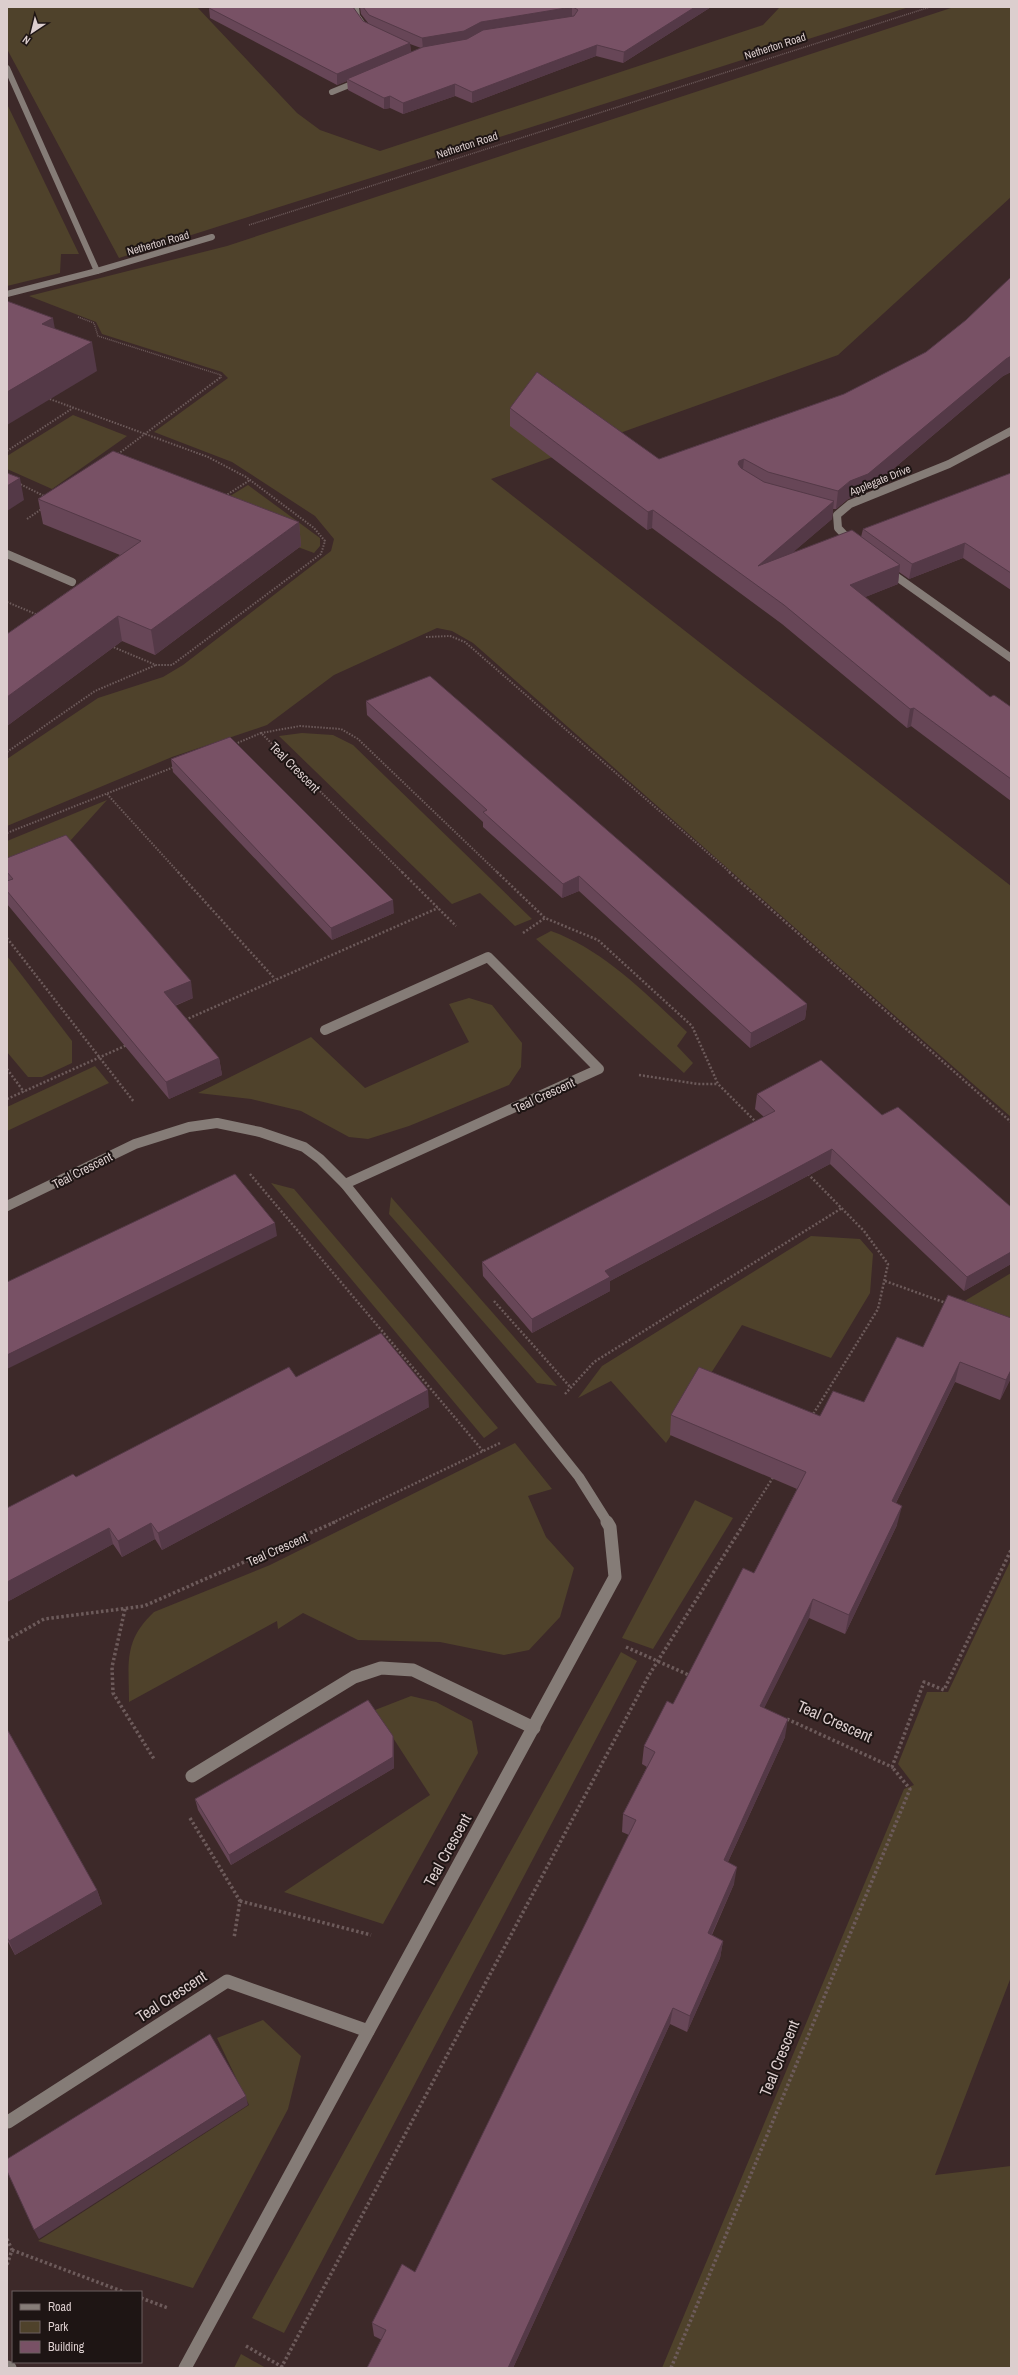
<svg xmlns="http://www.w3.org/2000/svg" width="1018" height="2375" font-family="'Archivo Narrow',sans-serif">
<rect width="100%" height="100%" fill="#3d2929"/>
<g fill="#4f422b">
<path d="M 7,7 L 197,7 L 297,113 L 320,130 L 380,151 L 763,25 L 779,8 L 777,7 L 909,7 L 119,258 L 7,49 Z"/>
<path d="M 954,7 L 1011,7 L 1011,197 L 838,355 L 491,479 L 1011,886 L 1011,1117 C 830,960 652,801 473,643 L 452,631 L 437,628 L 334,675 L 267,725 L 172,757 L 7,826 L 7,759 L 98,698 L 163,677 L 183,665 L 331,551 L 334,539 L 315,516 L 232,462 L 154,432 L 228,378 L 222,372 L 102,334 L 96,322 L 29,296 L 227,246 Z"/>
<path d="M 7,104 L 79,254 L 61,254 L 60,273 L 7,286 Z"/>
<path d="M 73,415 L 127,436 L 52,489 L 7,469 L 7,456 Z"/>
<path d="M 248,485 L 320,538 L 320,546 L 314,553 L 204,512 Z"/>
<path d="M 302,733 L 333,735 L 353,745 L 532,919 L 515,926 L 480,893 L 452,904 L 279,736 Z"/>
<path d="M 107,800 L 61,851 L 7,874 L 7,841 Z"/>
<path d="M 551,931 C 604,950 646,994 687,1032 L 677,1046 L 693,1063 L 684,1073 L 536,939 Z"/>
<path d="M 7,956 L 72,1041 L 72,1063 L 42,1077 L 28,1077 L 7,1052 Z"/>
<path d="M 469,998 L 492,1005 L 522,1043 L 521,1067 L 509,1085 L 409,1126 L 368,1139 L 349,1137 L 301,1111 L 251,1099 L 198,1093 L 311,1037 L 365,1088 L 469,1042 L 449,1004 Z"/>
<path d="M 95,1066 L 109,1083 L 7,1131 L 7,1107 Z"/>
<path d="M 271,1183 L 294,1189 L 498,1428 L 484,1438 Z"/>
<path d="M 391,1197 L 557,1386 L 537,1383 L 389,1214 Z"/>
<path d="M 811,1236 L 860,1239 L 873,1254 L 870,1293 L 831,1358 L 742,1325 L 666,1443 L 611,1381 L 578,1398 L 602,1366 Z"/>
<path d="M 1011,1273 L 1011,1318 L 963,1302 Z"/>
<path d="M 515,1443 L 552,1489 L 528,1496 L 546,1537 L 574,1568 L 560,1617 L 529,1650 L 504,1655 L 440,1642 L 358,1640 L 303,1613 L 278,1629 L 277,1621 L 129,1702 C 129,1663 123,1641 154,1612 L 270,1565 Z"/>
<path d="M 695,1500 L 733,1518 L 653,1649 L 622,1638 Z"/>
<path d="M 1011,1560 L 1011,1977 L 935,2175 L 1011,2166 L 1011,2368 L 662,2368 L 904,1789 L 914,1785 L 898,1764 L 927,1692 L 948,1692 Z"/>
<path d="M 621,1652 L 637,1661 L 284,2333 L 252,2318 Z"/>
<path d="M 411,1696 L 436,1702 L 472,1721 L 478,1753 L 383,1924 L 284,1892 L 430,1795 L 375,1710 Z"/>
<path d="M 263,2020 L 301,2056 L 288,2109 L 193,2288 L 38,2241 L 249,2105 L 217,2038 Z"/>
<path d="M 241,2354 L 266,2368 L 234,2368 Z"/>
</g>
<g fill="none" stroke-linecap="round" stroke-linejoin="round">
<g stroke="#6d5b5b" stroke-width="1.5" stroke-dasharray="1 1" stroke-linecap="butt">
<path d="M 249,225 L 930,7"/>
<path d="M 78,317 L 94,323 L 98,336 L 221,375 L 221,378"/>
</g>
<g stroke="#6d5b5b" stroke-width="2" stroke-dasharray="1.5 1.5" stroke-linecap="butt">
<path d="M 47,398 L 208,457 L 246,477 L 314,528 L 325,541 L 321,554 L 172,665 L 156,665 L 113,647"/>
<path d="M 7,451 L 73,408"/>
<path d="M 118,454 L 221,377"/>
<path d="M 18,483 L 46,497"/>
<path d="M 225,496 L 250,480"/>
<path d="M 27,519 L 43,508"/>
<path d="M 7,602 L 38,615"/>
<path d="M 426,637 L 450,636 L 465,642 L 731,873"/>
<path d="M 261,733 L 300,726 L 341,729 L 358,739 L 498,873"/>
<path d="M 235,744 L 261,733 L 403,873"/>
<path d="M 7,752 L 95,691 L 156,665"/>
<path d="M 107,794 L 179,873"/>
<path d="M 7,833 L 174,767"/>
</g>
<g stroke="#6d5b5b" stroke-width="2.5" stroke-dasharray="2 2" stroke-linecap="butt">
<path d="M 178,872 L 275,979"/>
<path d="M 402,872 L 456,926"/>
<path d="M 497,872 L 545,918 L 598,940 L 692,1026 L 718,1084 L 758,1124"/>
<path d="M 729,872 L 1011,1122"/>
<path d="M 523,933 L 545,918"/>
<path d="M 7,938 L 134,1102"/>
<path d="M 185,1020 L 438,908"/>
<path d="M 7,1069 L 24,1092"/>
<path d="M 639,1075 L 698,1084 L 718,1084"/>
<path d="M 7,1099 L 127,1045"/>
<path d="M 250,1174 L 483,1451"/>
<path d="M 808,1174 L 864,1231 L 888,1264 L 878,1309 L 812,1416"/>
<path d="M 885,1281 L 946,1303"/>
<path d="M 494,1301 L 571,1388"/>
<path d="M 565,1394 L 594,1362 L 842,1208"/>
<path d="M 332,1523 L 500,1443"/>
<path d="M 744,1523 L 774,1476"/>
</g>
<g stroke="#6d5b5b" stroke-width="3.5" stroke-dasharray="2.5 2.5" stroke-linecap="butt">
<path d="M 125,1609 L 112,1667 L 113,1693 L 154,1759"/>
<path d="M 7,1640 L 44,1619 L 144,1606 L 335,1522"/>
<path d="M 626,1647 L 691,1676"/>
<path d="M 787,1719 L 892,1767 L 924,1682 L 944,1690 L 1011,1550"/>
<path d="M 190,1818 L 240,1901 L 234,1938"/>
<path d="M 240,1901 L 371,1935"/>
<path d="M 7,2239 L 12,2250 L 7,2265"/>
<path d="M 12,2250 L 124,2292"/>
<path d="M 141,2298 L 168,2308"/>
<path d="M 246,2346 L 284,2368"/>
<path d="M 281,2368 L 649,1675 L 745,1522"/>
<path d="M 671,2368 L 910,1789 L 892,1767"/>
</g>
<g stroke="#857c77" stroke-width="6">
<path d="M 356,7 L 357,16 L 362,23"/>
<path d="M 7,68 L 97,271"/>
<path d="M 332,92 L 359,81"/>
<path d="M 7,294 L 97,271 L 212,237"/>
</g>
<g stroke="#857c77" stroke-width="8">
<path d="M 852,543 L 838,528 L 837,515 L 850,504 L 949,464 L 1011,431"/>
<path d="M 7,554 L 72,582"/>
<path d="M 887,570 L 1011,658"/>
</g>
<g stroke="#857c77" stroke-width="10">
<path d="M 325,1030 L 488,957 L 599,1069 L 345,1184"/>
<path d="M 7,1206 L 135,1144 L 189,1127 L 217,1123 L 260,1132 L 304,1147 L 320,1159 L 345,1184 L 579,1477 L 608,1523"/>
</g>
<g stroke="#857c77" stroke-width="13">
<path d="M 192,1776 L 354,1677 L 381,1668 L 413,1670 L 534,1728"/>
<path d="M 8,2122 L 227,1981 L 368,2031"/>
<path d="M 7,2367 L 10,2368"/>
<path d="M 185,2368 L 615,1577 L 610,1527 L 607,1522"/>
</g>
</g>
<g fill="#674657" fill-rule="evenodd">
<path d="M 360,7 L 711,7 L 623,63 L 596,56 L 472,103 L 455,96 L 403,114 L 390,108 L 384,109 L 348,90 L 347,81 L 337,85 L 210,18 L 209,8 L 363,21 L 369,24 L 361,14 ZM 410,44 L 421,48 L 411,53 Z"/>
<path d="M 1011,277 L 1011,372 L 1003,376 L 866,492 L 848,499 L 836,509 L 833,509 L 832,519 L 793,552 L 861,537 L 863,529 L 1011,473 L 1011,590 L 963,558 L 909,579 L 899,572 L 898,584 L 865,597 L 990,697 L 1011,707 L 1011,801 L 911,726 L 907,728 L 782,624 L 652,528 L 647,530 L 510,426 L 510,408 L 659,459 L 844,394 L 926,352 L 966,320 Z"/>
<path d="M 38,499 L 299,522 L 301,546 L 155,655 L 122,641 L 7,726 L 7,634 L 120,555 L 43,524 Z"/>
<path d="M 366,701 L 807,1004 L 805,1019 L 750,1048 L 579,891 L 562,898 L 483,827 L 483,822 L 367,715 Z"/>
<path d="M 171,759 L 394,913 L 332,940 L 173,772 Z"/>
<path d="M 7,858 L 193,998 L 175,1006 L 219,1058 L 222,1075 L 169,1099 L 7,904 Z"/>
<path d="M 757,1094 L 882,1115 L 1011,1207 L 1011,1264 L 964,1291 L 830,1164 L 610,1281 L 610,1291 L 532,1333 L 483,1276 L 482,1262 L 764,1117 L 755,1109 Z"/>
<path d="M 923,1347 L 1011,1378 L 1000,1400 L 955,1382 L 896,1503 L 897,1525 L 845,1634 L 809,1618 L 764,1708 L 785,1737 L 728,1862 L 734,1884 L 712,1935 L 723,1941 L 720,1958 L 687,2032 L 670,2024 L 513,2368 L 367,2368 L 382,2340 L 374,2336 L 372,2323 L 415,2272 L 629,1835 L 622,1832 L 623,1814 L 647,1767 L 642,1764 L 644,1746 L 673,1704 L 754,1573 L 797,1489 L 670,1435 L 671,1415 L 820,1416 L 864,1402 Z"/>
<path d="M 296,1377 L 429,1407 L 162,1550 L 155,1539 L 122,1557 L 113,1544 L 7,1602 L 7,1508 L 76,1477 Z"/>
<path d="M 7,1729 L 97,1890 L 102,1904 L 15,1955 L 7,1940 Z"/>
<path d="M 393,1736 L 394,1747 L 394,1768 L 231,1865 L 198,1810 L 195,1799 Z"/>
</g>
<g fill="#543947">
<path d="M 572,7 L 572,18 L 464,42 L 423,49 L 422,38 L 481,22 Z"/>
<path d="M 695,7 L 711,7 L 623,63 L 624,52 Z"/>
<path d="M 410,43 L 411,54 L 347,79 L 347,81 L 337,85 L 337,74 Z"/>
<path d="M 597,45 L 596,56 L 472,103 L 472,92 Z"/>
<path d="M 455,84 L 455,96 L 403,114 L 403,103 Z"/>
<path d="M 390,96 L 390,108 L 384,109 L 384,98 Z"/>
<path d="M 53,318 L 58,346 L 42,324 Z"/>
<path d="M 92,342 L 97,371 L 7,425 L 7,392 Z"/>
<path d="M 1011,356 L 1011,372 L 1003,376 L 866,492 L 848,499 L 836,509 L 838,491 L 1006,359 Z"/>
<path d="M 744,459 L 742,477 L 738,464 L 739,461 Z"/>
<path d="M 20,478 L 24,500 L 7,511 L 7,486 Z"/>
<path d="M 834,501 L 832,519 L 756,584 L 758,566 Z"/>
<path d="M 653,510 L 652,528 L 647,530 L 648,512 Z"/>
<path d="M 299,522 L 301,546 L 155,655 L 151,630 Z"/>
<path d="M 965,543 L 963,558 L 909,579 L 912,564 Z"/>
<path d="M 900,565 L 898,584 L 848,604 L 850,585 Z"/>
<path d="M 118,616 L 122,641 L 7,726 L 7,697 Z"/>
<path d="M 914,708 L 911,726 L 907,728 L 910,709 Z"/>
<path d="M 579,876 L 579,891 L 562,898 L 563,884 Z"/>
<path d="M 393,900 L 394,913 L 332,940 L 331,928 Z"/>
<path d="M 191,981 L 193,998 L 166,1009 L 164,992 Z"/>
<path d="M 807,1004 L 805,1019 L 750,1048 L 751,1033 Z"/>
<path d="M 219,1058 L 222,1075 L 169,1099 L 166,1082 Z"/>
<path d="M 832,1149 L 830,1164 L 610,1281 L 610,1291 L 532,1333 L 532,1319 L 605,1271 Z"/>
<path d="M 275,1223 L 277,1236 L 7,1369 L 7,1355 Z"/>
<path d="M 1011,1252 L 1011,1264 L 964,1291 L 967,1277 Z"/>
<path d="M 960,1362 L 955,1382 L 887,1521 L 892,1501 Z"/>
<path d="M 1011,1370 L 1011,1378 L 1000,1400 L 1006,1380 Z"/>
<path d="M 428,1390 L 429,1407 L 162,1550 L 158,1533 Z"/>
<path d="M 902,1506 L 897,1525 L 845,1634 L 849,1615 Z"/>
<path d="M 151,1523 L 155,1539 L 122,1557 L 118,1541 Z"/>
<path d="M 109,1528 L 113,1544 L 7,1602 L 7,1582 Z"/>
<path d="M 813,1599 L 809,1618 L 756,1724 L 760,1706 Z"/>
<path d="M 788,1719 L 785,1737 L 721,1877 L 724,1860 Z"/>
<path d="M 393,1736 L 394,1747 L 394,1768 L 231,1865 L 229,1855 Z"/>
<path d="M 737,1867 L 734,1884 L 705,1949 L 708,1933 Z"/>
<path d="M 97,1890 L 102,1904 L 15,1955 L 9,1941 Z"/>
<path d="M 723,1941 L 720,1958 L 687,2032 L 690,2016 Z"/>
<path d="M 673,2008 L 670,2024 L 513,2368 L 508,2368 Z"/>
<path d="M 246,2096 L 248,2105 L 39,2239 L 34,2230 Z"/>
</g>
<g fill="#785165" stroke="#543947">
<path d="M 210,7 L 353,7 L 363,21 L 410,43 L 337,74 L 209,8 Z"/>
<path d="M 363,7 L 572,7 L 481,22 L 464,31 L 422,38 L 369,15 Z"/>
<path d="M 573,7 L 695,7 L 624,52 L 597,45 L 472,92 L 455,84 L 403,103 L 390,96 L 384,98 L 347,79 L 423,47 L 467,39 L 483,30 L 574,16 L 578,10 Z"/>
<path d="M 1011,277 L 1011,356 L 1006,359 L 868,474 L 850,481 L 838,491 L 768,472 L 744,459 L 739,461 L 738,464 L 741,468 L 764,482 L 834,501 L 758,566 L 852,530 L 900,565 L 850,585 L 990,697 L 994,695 L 1011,707 L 1011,779 L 914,708 L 910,709 L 784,605 L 653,510 L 648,512 L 510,408 L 537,372 L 659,459 L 844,394 L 926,352 L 966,320 Z"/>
<path d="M 7,301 L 53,318 L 42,324 L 92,342 L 7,392 Z"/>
<path d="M 113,451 L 299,522 L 151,630 L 118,616 L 7,697 L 7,634 L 141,541 L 38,499 Z"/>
<path d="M 7,473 L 20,478 L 7,486 Z"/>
<path d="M 1011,473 L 1011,573 L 965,543 L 912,564 L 863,529 Z"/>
<path d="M 430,676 L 807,1004 L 751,1033 L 579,876 L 563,884 L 483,812 L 487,810 L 366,701 Z"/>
<path d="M 230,737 L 393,900 L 331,928 L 171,759 Z"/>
<path d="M 66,835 L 191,981 L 164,992 L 219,1058 L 166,1082 L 7,891 L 7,881 L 13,879 L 7,872 L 7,858 Z"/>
<path d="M 821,1060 L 882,1115 L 898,1107 L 1011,1207 L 1011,1252 L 967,1277 L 832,1149 L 605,1271 L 610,1277 L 532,1319 L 482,1262 L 775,1111 L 757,1094 Z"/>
<path d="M 235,1174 L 275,1223 L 7,1355 L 7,1282 Z"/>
<path d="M 948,1295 L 1011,1318 L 1011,1370 L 1006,1380 L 960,1362 L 892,1501 L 902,1506 L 849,1615 L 813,1599 L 760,1706 L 788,1719 L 724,1860 L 737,1867 L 708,1933 L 723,1941 L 690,2016 L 673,2008 L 508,2368 L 367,2368 L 386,2330 L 372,2323 L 402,2264 L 415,2272 L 636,1820 L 623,1814 L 655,1752 L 644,1746 L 667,1701 L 673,1704 L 743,1568 L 754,1573 L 806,1472 L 671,1415 L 699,1367 L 820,1416 L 833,1391 L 864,1402 L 897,1337 L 923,1347 Z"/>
<path d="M 381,1333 L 428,1390 L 158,1533 L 151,1523 L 118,1541 L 109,1528 L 7,1582 L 7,1508 L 73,1474 L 76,1477 L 289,1367 L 296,1377 Z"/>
<path d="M 368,1700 L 393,1736 L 393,1757 L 229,1855 L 195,1799 Z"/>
<path d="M 7,1729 L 97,1890 L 9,1941 L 7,1937 Z"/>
<path d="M 210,2034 L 246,2096 L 34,2230 L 7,2171 L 7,2159 Z"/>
</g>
<g text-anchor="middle" stroke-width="4" stroke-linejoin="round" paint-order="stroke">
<g font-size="11" fill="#dccece" stroke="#1e1514">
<text transform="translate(775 46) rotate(-18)" y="4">Netherton Road</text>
<text transform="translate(467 145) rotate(-18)" y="4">Netherton Road</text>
<text transform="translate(158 243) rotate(-16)" y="4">Netherton Road</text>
<text transform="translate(880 480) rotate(-22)" y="4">Applegate Drive</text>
</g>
<g font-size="13" fill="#dccece" stroke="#1e1514">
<text transform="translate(295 767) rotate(45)" y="5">Teal Crescent</text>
<text transform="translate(544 1095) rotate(-25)" y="5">Teal Crescent</text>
<text transform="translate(82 1170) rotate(-27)" y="5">Teal Crescent</text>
<text transform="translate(277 1549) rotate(-24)" y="5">Teal Crescent</text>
</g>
<g font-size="16" fill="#dccece" stroke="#1e1514">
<text transform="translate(835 1721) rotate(24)" y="6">Teal Crescent</text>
<text transform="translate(447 1850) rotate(-61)" y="6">Teal Crescent</text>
<text transform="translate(171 1996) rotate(-33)" y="6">Teal Crescent</text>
<text transform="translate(779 2058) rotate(-68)" y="6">Teal Crescent</text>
</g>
</g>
<rect width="1018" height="2375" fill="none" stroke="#dccece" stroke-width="16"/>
<rect x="12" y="2291" width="130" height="72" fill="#1e1514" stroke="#6a5f5e"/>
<rect x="20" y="2304" width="20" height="6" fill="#857c77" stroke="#6a5f5e"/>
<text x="48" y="2311" font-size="12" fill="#dccece">Road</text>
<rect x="20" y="2321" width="20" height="12" fill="#4f422b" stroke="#6a5f5e"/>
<text x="48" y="2331" font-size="12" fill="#dccece">Park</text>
<rect x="20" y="2341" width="20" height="12" fill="#785165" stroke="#6a5f5e"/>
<text x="48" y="2351" font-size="12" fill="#dccece">Building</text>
<g transform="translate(32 32) rotate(215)" stroke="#1e1514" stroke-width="3" paint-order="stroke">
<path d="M0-3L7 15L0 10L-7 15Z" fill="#dccece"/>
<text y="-6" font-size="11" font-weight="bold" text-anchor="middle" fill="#dccece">N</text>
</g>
</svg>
